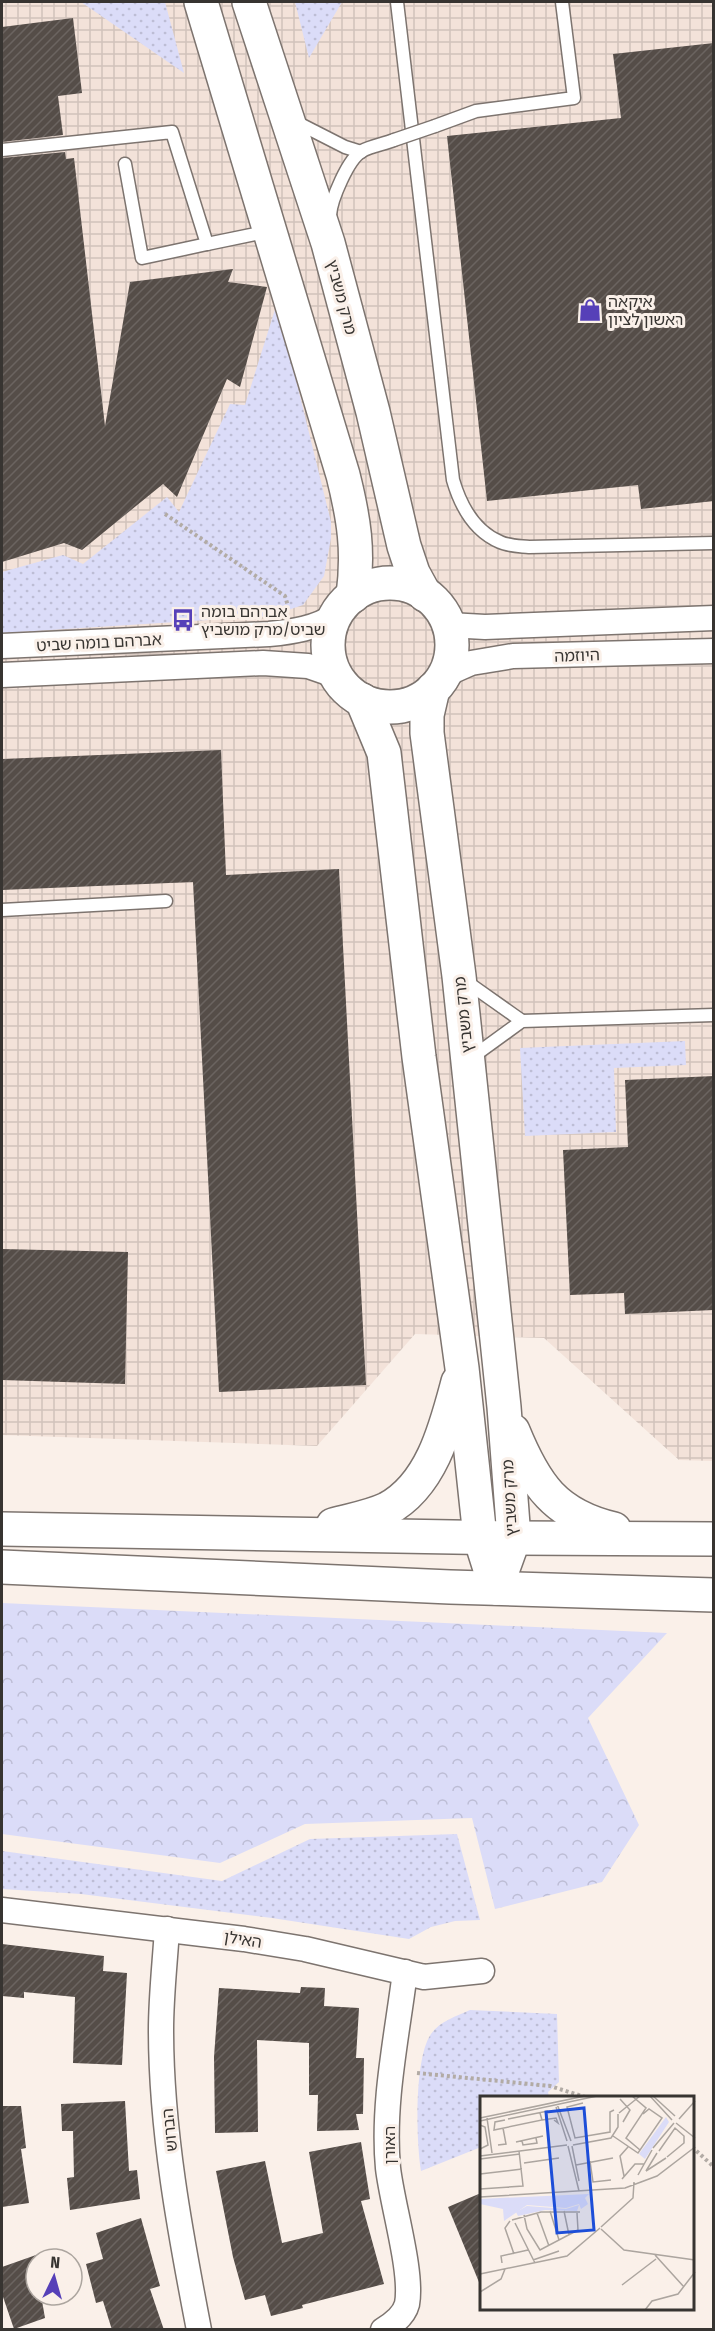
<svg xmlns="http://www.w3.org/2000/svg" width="715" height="2331" font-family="'Fira Sans Condensed','Noto Sans Hebrew',sans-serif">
<defs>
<pattern id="industrial-grid" width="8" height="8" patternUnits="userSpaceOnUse" patternTransform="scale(1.5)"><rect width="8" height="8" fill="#f3e2d9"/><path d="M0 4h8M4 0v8" fill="none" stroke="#d1c2bb"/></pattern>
<pattern id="forest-crowns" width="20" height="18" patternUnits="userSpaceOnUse" patternTransform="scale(1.5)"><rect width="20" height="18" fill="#dbdcf8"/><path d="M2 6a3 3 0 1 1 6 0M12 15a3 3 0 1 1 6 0" fill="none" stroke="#bdbdd5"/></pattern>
<pattern id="park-dots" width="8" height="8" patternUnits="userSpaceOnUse" patternTransform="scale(1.5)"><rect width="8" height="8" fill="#dbdcf8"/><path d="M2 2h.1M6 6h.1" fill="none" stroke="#bdbdd5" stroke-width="1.8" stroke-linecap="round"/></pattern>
<pattern id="building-hatch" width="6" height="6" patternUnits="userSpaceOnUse" patternTransform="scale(1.5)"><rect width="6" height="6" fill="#554d48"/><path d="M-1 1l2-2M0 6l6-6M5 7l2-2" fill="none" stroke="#6b6460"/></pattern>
</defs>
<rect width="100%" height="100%" fill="#faf0e9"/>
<path fill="url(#industrial-grid)" d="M 2,2 L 713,2 L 713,1461 L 679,1460 L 544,1338 L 415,1334 L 317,1446 L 2,1435 Z"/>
<path fill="url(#forest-crowns)" d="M 2,1603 L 667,1633 L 588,1718 L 639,1825 L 602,1882 L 495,1909 L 472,1818 L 305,1824 L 220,1863 L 2,1834 Z"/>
<g fill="url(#park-dots)">
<path d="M 81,2 L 165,2 L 184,73 Z"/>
<path d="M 295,2 L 342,2 L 309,58 Z"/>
<path d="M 277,303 L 331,522 L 331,538 L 324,576 L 303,605 L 270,616 L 2,633 L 2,572 L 63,555 L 83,564 L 167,497 L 179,512 L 230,404 L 245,405 Z"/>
<path d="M 685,1041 L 686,1065 L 614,1068 L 616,1132 L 525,1136 L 520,1048 Z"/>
<path d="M 457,1834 L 480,1920 L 455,1921 L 431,1927 L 409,1939 L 272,1918 L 81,1894 L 2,1889 L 2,1851 L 222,1881 L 310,1839 Z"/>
<path d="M 470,2010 L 557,2014 L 559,2082 L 548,2092 L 549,2097 L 481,2097 L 481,2147 L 421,2171 C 416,2141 414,2058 431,2034 C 440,2021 457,2016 470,2010 Z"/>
</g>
<g fill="url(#building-hatch)">
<path d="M 73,18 L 82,93 L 58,96 L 63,135 L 2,142 L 2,27 Z"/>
<path d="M 714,43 L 714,501 L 641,509 L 638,485 L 487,501 L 447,136 L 621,118 L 613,54 Z"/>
<path d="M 65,152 L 66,159 L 74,158 L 105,426 L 130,282 L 233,269 L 228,282 L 267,287 L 240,387 L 227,379 L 177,497 L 163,484 L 82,550 L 64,543 L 2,562 L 2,158 Z"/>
<path d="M 221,750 L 226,875 L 339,869 L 366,1385 L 219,1392 L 193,882 L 2,890 L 2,759 Z"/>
<path d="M 714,1076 L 714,1310 L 625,1314 L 624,1293 L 570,1295 L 563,1150 L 628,1147 L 625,1080 Z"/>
<path d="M 2,1249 L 128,1252 L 125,1384 L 2,1380 Z"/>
<path d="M 2,1944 L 104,1956 L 103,1971 L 127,1973 L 122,2065 L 73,2063 L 75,1997 L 24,1992 L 24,1998 L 2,1996 Z"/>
<path d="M 301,1987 L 325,1988 L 324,2006 L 359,2008 L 356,2058 L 364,2058 L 363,2114 L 356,2114 L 359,2130 L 317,2131 L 318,2095 L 309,2095 L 309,2043 L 257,2040 L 258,2132 L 215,2133 L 214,2057 L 219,1988 L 300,1993 Z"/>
<path d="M 125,2101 L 129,2171 L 137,2170 L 140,2199 L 70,2210 L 67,2178 L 74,2177 L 73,2131 L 62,2131 L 61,2104 Z"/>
<path d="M 2,2106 L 21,2106 L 26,2148 L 21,2149 L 29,2203 L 2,2207 Z"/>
<path d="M 361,2142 L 370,2199 L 361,2201 L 384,2284 L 302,2305 L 303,2308 L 271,2316 L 265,2295 L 245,2300 L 233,2257 L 216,2171 L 265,2161 L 282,2243 L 323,2233 L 309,2152 Z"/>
<path d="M 481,2193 L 481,2287 L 448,2207 Z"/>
<path d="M 141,2218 L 160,2286 L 150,2289 L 164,2330 L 112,2330 L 103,2301 L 96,2303 L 86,2264 L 103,2259 L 96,2233 Z"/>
<path d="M 36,2255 L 36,2295 L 41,2295 L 45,2318 L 14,2329 L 2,2294 L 2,2267 Z"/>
</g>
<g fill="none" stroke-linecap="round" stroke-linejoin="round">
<g stroke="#7d746f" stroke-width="15">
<g id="lane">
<path d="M 397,2 L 453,480 C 460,504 474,531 500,542 C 508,546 520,546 529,547 L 714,543"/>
<path d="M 294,121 L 345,147 L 361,152"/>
<path d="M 435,126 L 476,111 L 574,98 L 562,2"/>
<path d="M 2,150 L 172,132 L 207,244 L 142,258 L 125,164"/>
<path d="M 330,215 C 331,200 348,159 362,151 C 371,146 384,144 394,140"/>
<path d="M 207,244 L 270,231"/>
<path d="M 2,910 L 166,901"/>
<path d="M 464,980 L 522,1021"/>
<path d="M 471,1058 L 522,1021 L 714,1015"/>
</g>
</g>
<g stroke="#7d746f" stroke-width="27">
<g id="street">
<path d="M 449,625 L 485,627 L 714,618"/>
<path d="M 2,646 L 269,634 C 293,632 316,628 336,615"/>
<path d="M 2,675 L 263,663 L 308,666 L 337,676"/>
<path d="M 444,675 L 471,663 L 513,656 L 714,651"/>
<path d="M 2,1910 L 244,1939 L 305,1949 L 424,1977 L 482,1971"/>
<path d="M 167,1929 C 165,1962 161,1996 161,2030 C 161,2130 180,2232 199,2330"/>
<path d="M 383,2330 C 393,2324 404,2316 407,2304 C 413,2272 392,2204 388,2168 C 382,2104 397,2036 405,1972"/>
</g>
</g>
<g stroke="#7d746f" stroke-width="36">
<g id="secondary">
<path d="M 201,2 L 343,475 C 354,519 359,551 353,596"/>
<path d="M 249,2 L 328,243 L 373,412 L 404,546 L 413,573 L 425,595"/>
<circle cx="390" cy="645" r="62"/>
<path d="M 433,689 L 427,715 L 427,733 L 459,976 L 504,1407 L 514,1538 L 496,1588"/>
<path d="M 362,700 L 384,753 L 419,1057 L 462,1368 L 480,1537 L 496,1588"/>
<path d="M 513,1431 C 535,1485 555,1515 614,1529"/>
<path d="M 333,1525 C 351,1520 370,1517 387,1509 C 432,1485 446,1427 458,1382"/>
<path d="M 2,1529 L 514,1538 L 714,1539"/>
<path d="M 2,1567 L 450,1587 L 714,1595"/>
</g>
</g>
<g stroke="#b2aba5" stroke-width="4" stroke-dasharray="3 3" stroke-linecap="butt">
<path d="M 165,514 L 285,596 L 288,606"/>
<path d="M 417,2073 L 550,2086 L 585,2097"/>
<path d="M 692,2147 L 714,2167"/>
</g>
<use href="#lane" stroke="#fff" stroke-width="12"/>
<use href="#street" stroke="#fff" stroke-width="24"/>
<use href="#secondary" stroke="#fff" stroke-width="33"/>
<g stroke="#7d746f" stroke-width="15" stroke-linecap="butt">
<path id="lane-bridge" d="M 394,140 L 435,126"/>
</g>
<use href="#lane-bridge" stroke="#fff" stroke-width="12"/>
</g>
<defs>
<g id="shop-bare" transform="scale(1.8)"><path d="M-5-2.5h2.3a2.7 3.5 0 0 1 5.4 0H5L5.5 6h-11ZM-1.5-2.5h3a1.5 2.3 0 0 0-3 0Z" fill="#5640b8" stroke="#faf0e9" stroke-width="2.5" paint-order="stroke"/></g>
<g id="bus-bare" transform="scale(1.8)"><path d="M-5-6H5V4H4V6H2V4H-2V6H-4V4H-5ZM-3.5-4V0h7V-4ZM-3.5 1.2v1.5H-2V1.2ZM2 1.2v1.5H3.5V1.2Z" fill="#5640b8" stroke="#faf0e9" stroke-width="2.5" paint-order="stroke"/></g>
</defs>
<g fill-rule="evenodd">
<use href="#shop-bare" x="590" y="310"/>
<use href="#bus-bare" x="183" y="620"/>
</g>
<g text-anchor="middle" stroke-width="6" stroke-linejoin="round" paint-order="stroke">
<g font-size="16" fill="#373431" stroke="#faf0e9">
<text transform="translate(342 297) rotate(75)" y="6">מרק משביץ</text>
<text transform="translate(99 642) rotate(-3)" y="6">אברהם בומה שביט</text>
<text transform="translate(577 655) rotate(-2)" y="6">היוזמה</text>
<text transform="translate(463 1015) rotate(-96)" y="6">מרק משביץ</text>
<text transform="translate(509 1498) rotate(-93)" y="6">מרק משביץ</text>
<text transform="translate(243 1939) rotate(9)" y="6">האילן</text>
<text transform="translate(169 2130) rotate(-96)" y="6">הברוש</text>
<text transform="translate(389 2145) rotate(-90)" y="6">האורן</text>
</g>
<g font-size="16" fill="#373431" stroke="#faf0e9" text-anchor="start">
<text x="608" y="307">איקאה<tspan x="608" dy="18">ראשון לציון</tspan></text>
<text x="201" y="617">אברהם בומה<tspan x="201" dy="18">שביט/מרק מושביץ</tspan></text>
</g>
</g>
<g transform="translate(480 2096)">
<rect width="214" height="214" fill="#faf0e9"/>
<path d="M 186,21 L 189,26 L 165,63 L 159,58 Z" fill="#dbdcf8"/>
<path d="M 109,98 L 105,102 L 108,108 L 101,113 L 99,108 L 86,112 L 47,109 L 24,125 L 23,113 L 0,108 L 0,103 Z" fill="#dbdcf8"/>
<path d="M 99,109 L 97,115 L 65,114 L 38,120 L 36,116 L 47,110 L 86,113 Z" fill="#dbdcf8"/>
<path fill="none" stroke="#aca59f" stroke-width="1.5" d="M 152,0 L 166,12 L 146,42 L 160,54M 170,0 L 192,24M 173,0 L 195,20M 140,3 L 150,14 L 143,26M 103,7 L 87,11 L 95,42 L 130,36 L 130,16 L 134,14M 77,8 L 91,45M 76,11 L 87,45M 139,17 L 160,0M 0,22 L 105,0M 7,22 L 12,57M 28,23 L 68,15M 199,23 L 215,5M 25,24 L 15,26 L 14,34 L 62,24 L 60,17M 62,24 L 76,22 L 78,27 L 74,24M 0,25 L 117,0M 196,27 L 215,42M 0,29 L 5,31 L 8,49 L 0,53M 133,40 L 158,57 L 182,22 L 169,13 L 163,18M 42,45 L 43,49 L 57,47 L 56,42M 36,46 L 63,40M 18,49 L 26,48 L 23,32M 93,49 L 131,42 L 138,31 L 138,18M 88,50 L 99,95M 92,50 L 99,85M 173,52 L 194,27M 179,55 L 195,32 L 204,40 L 204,47 L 187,61M 177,57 L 166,75 L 186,62M 0,60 L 87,49M 0,63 L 40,58M 110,65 L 113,86 L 131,84M 44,67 L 79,62M 96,69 L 133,62M 0,78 L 42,73M 158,79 L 172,54M 144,80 L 140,60 L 148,51M 142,83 L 155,68 L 164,68M 0,93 L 43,90 L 39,55M 0,101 L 145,92 L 177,80 L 215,51M 70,115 L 79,144M 84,115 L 89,139M 57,117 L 69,150M 44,119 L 47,133 L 60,154 L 98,134 L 97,117M 32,124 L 61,116 L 100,116M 30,125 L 25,132 L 34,158M 35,127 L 55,167M 121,131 L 153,102 L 154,86M 121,133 L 144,154 L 215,164M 175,159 L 204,191M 53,164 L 79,155M 22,167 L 21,160 L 48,154M 0,178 L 87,160 L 120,132M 142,189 L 176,163M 0,196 L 21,183 L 25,173M 165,214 L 172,205 L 198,198 L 215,176"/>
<path fill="#1d4ed8" fill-opacity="0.15" stroke="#1d4ed8" stroke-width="3" d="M 104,12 L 114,134 L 77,137 L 66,16 Z"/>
<rect width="214" height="214" fill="none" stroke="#373431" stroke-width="3"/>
</g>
<rect width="715" height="2331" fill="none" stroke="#373431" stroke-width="6"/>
<g transform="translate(54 2277) rotate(5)"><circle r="28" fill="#faf0e9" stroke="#aca59f" stroke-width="1.5"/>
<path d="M0-4.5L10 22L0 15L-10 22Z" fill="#5640b8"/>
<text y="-9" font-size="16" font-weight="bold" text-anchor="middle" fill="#373431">N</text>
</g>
</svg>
